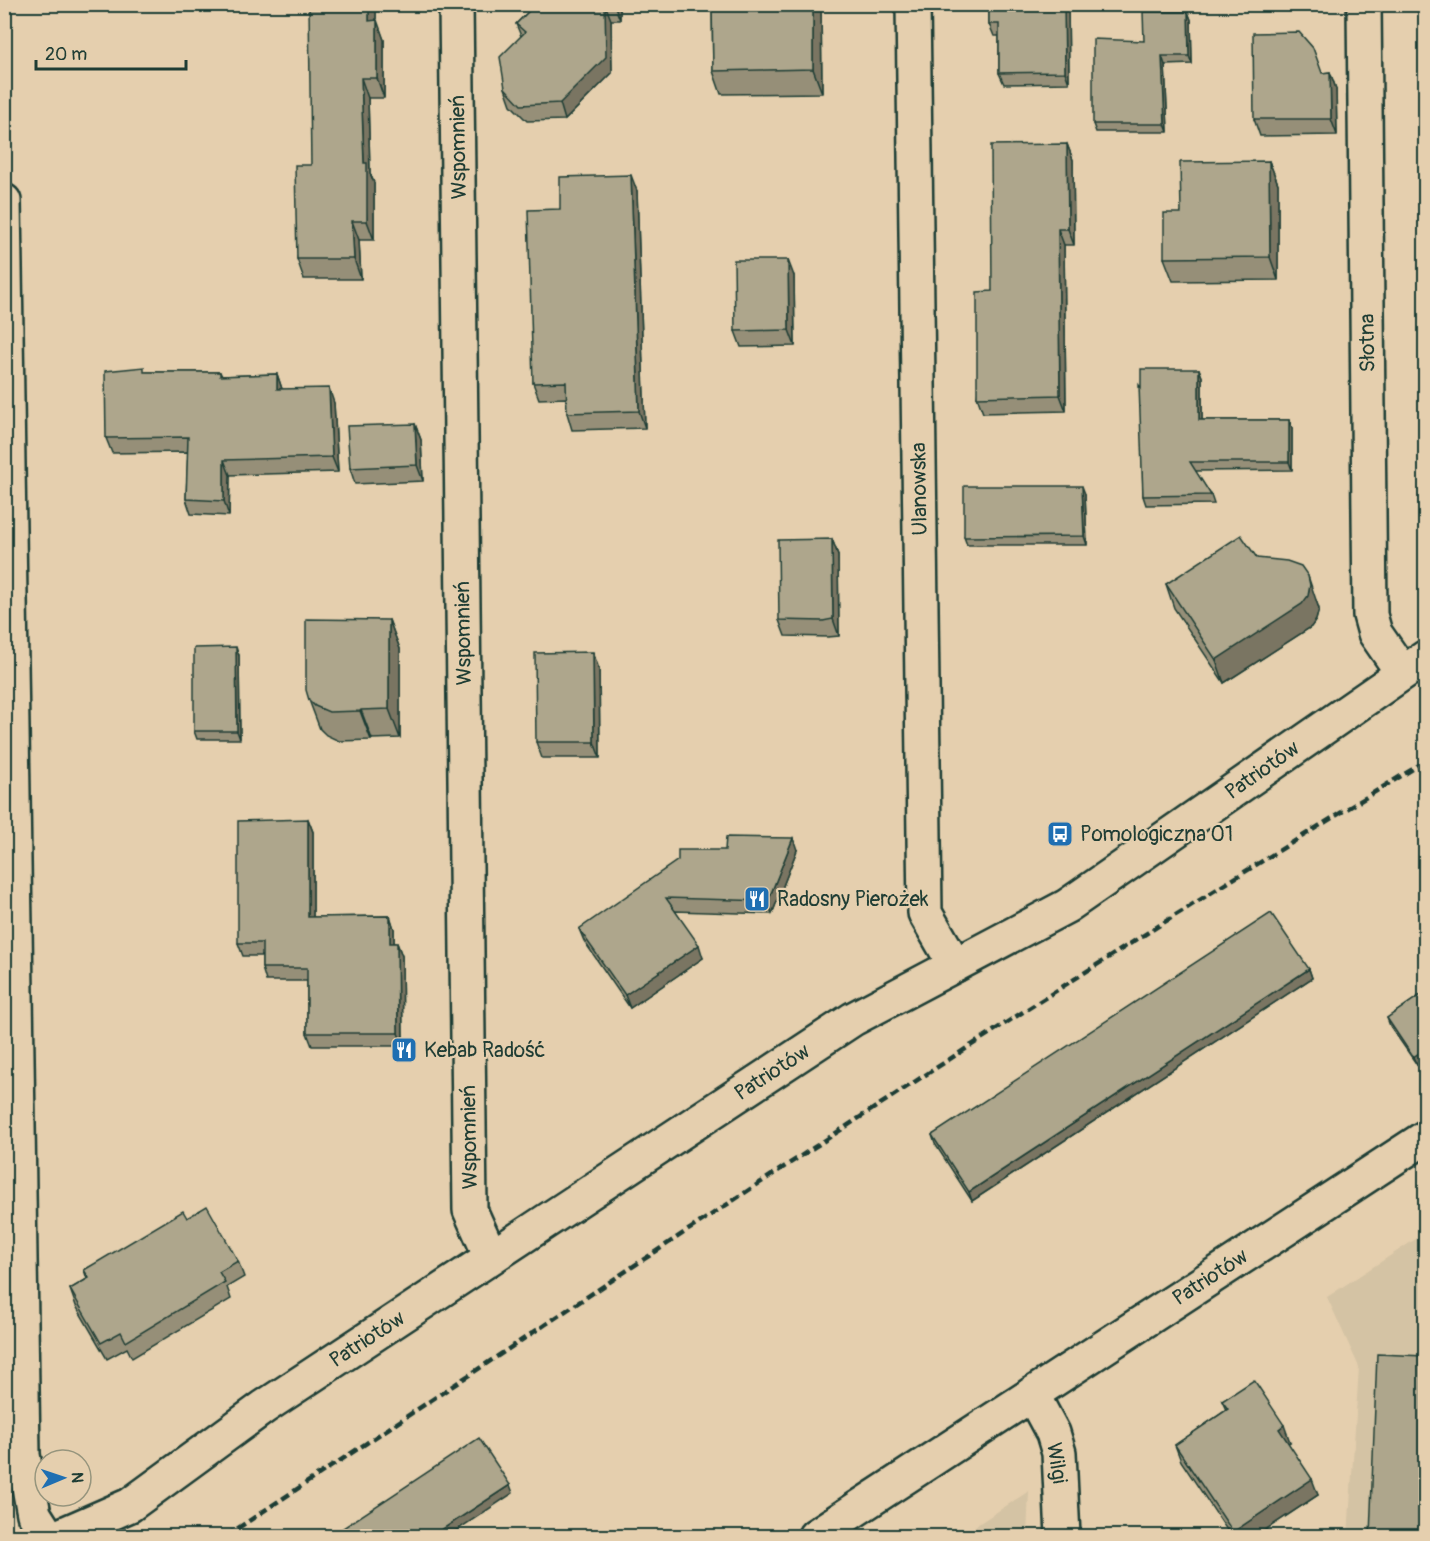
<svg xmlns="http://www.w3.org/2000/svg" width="1430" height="1541" font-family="Pangolin,sans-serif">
<rect width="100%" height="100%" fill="#e5cfae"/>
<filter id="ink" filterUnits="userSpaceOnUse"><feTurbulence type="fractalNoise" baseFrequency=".0167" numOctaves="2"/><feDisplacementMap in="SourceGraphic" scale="12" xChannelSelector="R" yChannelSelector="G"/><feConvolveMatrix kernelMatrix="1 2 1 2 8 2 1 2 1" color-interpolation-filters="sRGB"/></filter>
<g filter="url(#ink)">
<g fill="#d4c3a4">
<path d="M 1425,1233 L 1425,1536 L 1348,1536 L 1359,1367 L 1327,1297 Z"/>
<path d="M 1029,1491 L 1027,1536 L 960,1536 Z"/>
</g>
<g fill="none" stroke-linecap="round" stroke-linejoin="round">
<g stroke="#1f3d34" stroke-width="38">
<g id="minor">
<path d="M 456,4 L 470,1210 L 491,1257"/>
<path d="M 913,4 L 925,913 L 955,965"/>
<path d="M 1364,4 L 1370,615 L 1375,633 L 1402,672"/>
<path d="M 4,201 L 23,1455 L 34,1514 L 48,1536"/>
<path d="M 1032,1394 L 1053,1433 L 1059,1453 L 1063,1536"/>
</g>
</g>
<g stroke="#1f3d34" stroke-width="38">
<g id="secondary">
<path d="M 59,1536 L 130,1505 L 264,1407 L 853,1019 L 1067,906 L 1426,657"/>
<path d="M 815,1536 L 1426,1137"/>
</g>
</g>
<use href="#minor" stroke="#e5cfae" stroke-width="33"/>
<use href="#secondary" stroke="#e5cfae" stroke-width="33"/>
<path stroke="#1f3d34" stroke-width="4.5" stroke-dasharray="9 4.5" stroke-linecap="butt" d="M 226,1536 C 623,1274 1017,1007 1426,761"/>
</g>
<g fill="#968f78" stroke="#1f3d34" stroke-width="1.5">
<path d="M 536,4 L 620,4 L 620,20 L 611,20 L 612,73 L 565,120 L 527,121 L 511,105 L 505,88 L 521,36 L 516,24 Z"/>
<path d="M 712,4 L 820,4 L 821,8 L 822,93 L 721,94 L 713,71 Z"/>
<path d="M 989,4 L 1068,4 L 1069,83 L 1004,84 L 999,73 L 999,36 L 994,36 L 989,24 Z"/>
<path d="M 376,12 L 376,20 L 384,40 L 384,98 L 368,98 L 370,173 L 374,183 L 374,240 L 359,240 L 361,279 L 304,279 L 297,259 L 311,165 Z"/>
<path d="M 1188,12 L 1191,20 L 1192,64 L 1165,65 L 1168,132 L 1096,132 L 1093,124 L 1144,41 Z"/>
<path d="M 1330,72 L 1336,89 L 1337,135 L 1260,136 L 1254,119 L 1322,73 Z"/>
<path d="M 1067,144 L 1073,160 L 1074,245 L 1064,245 L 1066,411 L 983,413 L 977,397 L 992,291 Z"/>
<path d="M 1269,161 L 1278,184 L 1278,280 L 1173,281 L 1164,258 Z"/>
<path d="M 637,191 L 645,428 L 572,430 L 567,413 L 566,398 L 539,399 L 533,383 L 560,209 Z"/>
<path d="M 794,276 L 795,346 L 741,347 L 735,331 Z"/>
<path d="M 1199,369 L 1202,377 L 1202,420 L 1289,420 L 1292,428 L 1292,470 L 1195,471 L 1211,495 L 1214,504 L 1146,505 L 1143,496 L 1141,388 Z"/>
<path d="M 146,372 L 220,372 L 222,376 L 277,374 L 282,389 L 334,403 L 338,472 L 230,475 L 229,516 L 191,514 L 186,499 L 188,452 L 112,453 L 106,438 Z"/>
<path d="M 415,424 L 421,440 L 423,481 L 355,484 L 350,468 Z"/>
<path d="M 1085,494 L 1087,545 L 967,545 L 964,537 Z"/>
<path d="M 832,539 L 838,555 L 839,636 L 828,637 L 785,636 L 779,620 Z"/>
<path d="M 1257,558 L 1316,600 L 1319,609 L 1316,620 L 1311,627 L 1224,683 L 1174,608 L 1166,584 Z"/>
<path d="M 389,620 L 400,649 L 400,738 L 372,739 L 371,740 L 339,741 L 326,735 L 320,729 L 309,700 Z"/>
<path d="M 239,656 L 240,739 L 197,739 L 194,731 Z"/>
<path d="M 599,669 L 600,758 L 542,758 L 536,742 Z"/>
<path d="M 308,819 L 313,832 L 313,917 L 390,916 L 394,929 L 394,943 L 397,943 L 402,956 L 403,1046 L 312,1046 L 307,1033 L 307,981 L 266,981 L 262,968 L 262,956 L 243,956 L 238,943 Z"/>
<path d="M 797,850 L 772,914 L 675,911 L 703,958 L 630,1008 L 584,941 L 579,929 Z"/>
<path d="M 1309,969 L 1312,978 L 972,1201 L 935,1144 L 932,1135 Z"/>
<path d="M 1425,992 L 1417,1065 L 1390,1026 L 1387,1018 Z"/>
<path d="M 187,1218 L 238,1261 L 244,1277 L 227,1287 L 231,1299 L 132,1358 L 127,1348 L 107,1359 L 76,1306 L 70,1289 L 87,1279 L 84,1270 Z"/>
<path d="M 1222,1401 L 1290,1442 L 1288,1443 L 1318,1495 L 1256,1536 L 1231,1536 L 1181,1461 L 1175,1445 L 1226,1410 Z"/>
</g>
<g fill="#7a7462" stroke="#1f3d34" stroke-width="1.5">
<path d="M 369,4 L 373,4 L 376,12 L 376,40 L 369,21 Z"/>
<path d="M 605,4 L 611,20 L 612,73 L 565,120 L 560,103 Z"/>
<path d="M 614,4 L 620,4 L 620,20 Z"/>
<path d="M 813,4 L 820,4 L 821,8 L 822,93 L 813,69 Z"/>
<path d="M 1064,4 L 1068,4 L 1069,83 L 1065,72 Z"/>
<path d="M 1188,12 L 1191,20 L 1192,64 L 1189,56 Z"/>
<path d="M 377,20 L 384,40 L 384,98 L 377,78 Z"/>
<path d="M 1162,56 L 1165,65 L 1168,132 L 1165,124 Z"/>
<path d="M 1330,72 L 1336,89 L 1337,135 L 1331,119 Z"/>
<path d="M 361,78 L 368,98 L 370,173 L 374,183 L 374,240 L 367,221 L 364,163 Z"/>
<path d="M 1067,144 L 1073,160 L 1074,245 L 1068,229 Z"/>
<path d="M 1269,161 L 1278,184 L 1278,280 L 1270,257 Z"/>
<path d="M 631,175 L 637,191 L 645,428 L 639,411 Z"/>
<path d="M 352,221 L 359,240 L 361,279 L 354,259 Z"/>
<path d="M 1058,229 L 1064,245 L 1066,411 L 1060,395 Z"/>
<path d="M 788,260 L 794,276 L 795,346 L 789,330 Z"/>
<path d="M 1199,369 L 1202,377 L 1202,428 L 1199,420 Z"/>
<path d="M 277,374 L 282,389 L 277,389 Z"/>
<path d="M 329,388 L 334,403 L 338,472 L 332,457 Z"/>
<path d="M 1289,420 L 1292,428 L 1292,470 L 1289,462 Z"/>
<path d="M 415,424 L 421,440 L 423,481 L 417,465 Z"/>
<path d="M 224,460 L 230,475 L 229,516 L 224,501 Z"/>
<path d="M 1082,486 L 1085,494 L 1087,545 L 1084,536 Z"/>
<path d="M 832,539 L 838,555 L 839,636 L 833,619 Z"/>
<path d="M 1308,576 L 1319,609 L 1316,620 L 1311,627 L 1224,683 L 1216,660 Z"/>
<path d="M 389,620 L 400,649 L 400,738 L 389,709 Z"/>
<path d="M 236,647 L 239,656 L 240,739 L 237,731 Z"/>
<path d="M 593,652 L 599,669 L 600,758 L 594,742 Z"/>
<path d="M 361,710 L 372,739 L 371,740 L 360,711 Z"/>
<path d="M 308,819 L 313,832 L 313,930 L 308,917 Z"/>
<path d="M 793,838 L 797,850 L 772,914 L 768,901 Z"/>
<path d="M 390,916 L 394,929 L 394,955 L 390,943 Z"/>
<path d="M 397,943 L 402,956 L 403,1046 L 398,1033 Z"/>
<path d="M 699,945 L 703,958 L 630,1008 L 625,995 Z"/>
<path d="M 1309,969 L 1312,978 L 972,1201 L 969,1192 Z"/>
<path d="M 1425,1049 L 1425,1059 L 1417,1065 L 1413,1057 Z"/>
<path d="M 1284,1425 L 1290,1442 L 1285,1445 L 1279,1429 Z"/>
<path d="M 1312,1479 L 1318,1495 L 1256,1536 L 1234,1536 L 1233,1532 Z"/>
<path d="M 510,1485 L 513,1493 L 448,1536 L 432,1536 Z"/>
</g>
<g fill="#aea68c" stroke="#1f3d34" stroke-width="1.5">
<path d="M 309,4 L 369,4 L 369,21 L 377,20 L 377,78 L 361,78 L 364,163 L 367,163 L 367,221 L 352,221 L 354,259 L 297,259 L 295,165 L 311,165 Z"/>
<path d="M 536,4 L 605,4 L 606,57 L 560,103 L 521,105 L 505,88 L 500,57 L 525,32 L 516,24 Z"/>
<path d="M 712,4 L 813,4 L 813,69 L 713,71 Z"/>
<path d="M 989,4 L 1064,4 L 1065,72 L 999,73 L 999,24 L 989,24 Z"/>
<path d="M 1143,12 L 1188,12 L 1189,56 L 1162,56 L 1165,124 L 1093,124 L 1093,39 L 1144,41 Z"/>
<path d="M 1299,32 L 1313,48 L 1322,73 L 1330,72 L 1331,119 L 1254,119 L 1253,33 Z"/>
<path d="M 1067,144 L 1068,229 L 1058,229 L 1060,395 L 977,397 L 977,292 L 992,291 L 991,145 Z"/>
<path d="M 1269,161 L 1270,257 L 1164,258 L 1164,213 L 1181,213 L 1180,162 Z"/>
<path d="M 631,175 L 639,411 L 567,413 L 566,382 L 533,383 L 528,210 L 560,209 L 560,177 Z"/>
<path d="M 734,260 L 788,260 L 789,330 L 735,331 Z"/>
<path d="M 144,367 L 144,372 L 220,372 L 220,376 L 277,374 L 277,389 L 329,388 L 332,457 L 224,460 L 224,501 L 186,499 L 188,437 L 106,438 L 105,371 Z"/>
<path d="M 1141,369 L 1199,369 L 1199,420 L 1289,420 L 1289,462 L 1190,462 L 1211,495 L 1143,496 L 1139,385 L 1141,388 Z"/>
<path d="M 415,424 L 417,465 L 350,468 L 347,426 Z"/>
<path d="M 964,486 L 1082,486 L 1084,536 L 964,537 Z"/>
<path d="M 1241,535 L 1257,558 L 1287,561 L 1301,566 L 1308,576 L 1310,585 L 1308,596 L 1302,604 L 1216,660 L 1166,584 Z"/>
<path d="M 832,539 L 833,619 L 823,621 L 779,620 L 778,540 Z"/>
<path d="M 306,619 L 389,620 L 389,709 L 361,710 L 360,711 L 329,712 L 315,706 L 309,700 L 306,690 Z"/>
<path d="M 236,647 L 237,731 L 194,731 L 194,648 Z"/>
<path d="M 593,652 L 594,742 L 536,742 L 535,653 Z"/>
<path d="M 308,819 L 308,917 L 390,916 L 390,943 L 397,943 L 398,1033 L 307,1033 L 307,968 L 262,968 L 262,943 L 238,943 L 238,821 Z"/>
<path d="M 726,837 L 793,838 L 768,901 L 666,898 L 699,945 L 625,995 L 579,929 L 678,860 L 678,850 L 725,850 Z"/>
<path d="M 1271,913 L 1309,969 L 969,1192 L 932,1135 Z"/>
<path d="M 1425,992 L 1425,1049 L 1413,1057 L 1387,1018 Z"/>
<path d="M 207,1206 L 238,1261 L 219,1272 L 225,1282 L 126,1342 L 121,1332 L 101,1343 L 70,1289 L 89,1278 L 84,1270 L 183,1211 L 187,1218 Z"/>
<path d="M 1377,1354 L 1425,1356 L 1425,1536 L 1370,1536 Z"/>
<path d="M 1254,1380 L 1284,1425 L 1279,1429 L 1312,1479 L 1233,1532 L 1175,1445 L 1228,1409 L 1222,1401 Z"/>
<path d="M 479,1438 L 510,1485 L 432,1536 L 331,1536 Z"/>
</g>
</g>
<defs>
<g id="bus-square" transform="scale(1.35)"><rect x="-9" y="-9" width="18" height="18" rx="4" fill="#1f6fb2" stroke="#e5cfae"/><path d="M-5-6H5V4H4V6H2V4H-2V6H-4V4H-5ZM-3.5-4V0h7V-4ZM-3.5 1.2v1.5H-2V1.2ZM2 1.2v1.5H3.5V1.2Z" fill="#fff"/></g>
<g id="restaurant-square" transform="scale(1.35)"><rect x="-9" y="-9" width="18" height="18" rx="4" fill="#1f6fb2" stroke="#e5cfae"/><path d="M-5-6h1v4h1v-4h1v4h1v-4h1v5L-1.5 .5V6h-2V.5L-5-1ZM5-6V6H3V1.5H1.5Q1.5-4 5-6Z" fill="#fff"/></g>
</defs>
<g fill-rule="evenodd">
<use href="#bus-square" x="1060" y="834"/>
<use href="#restaurant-square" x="757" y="899"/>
<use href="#restaurant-square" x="404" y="1050"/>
</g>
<g text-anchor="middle" stroke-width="4.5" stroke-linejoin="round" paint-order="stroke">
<g font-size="21" fill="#1f3d34" stroke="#e5cfae">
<text transform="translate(458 147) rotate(-91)" y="7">Wspomnień</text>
<text transform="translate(1367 343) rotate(-91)" y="7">Słotna</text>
<text transform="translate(919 489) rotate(-91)" y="7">Ulanowska</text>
<text transform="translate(463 633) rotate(-91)" y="7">Wspomnień</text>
<text transform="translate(1262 770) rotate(-35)" y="7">Patriotów</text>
<text transform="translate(772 1072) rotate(-33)" y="7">Patriotów</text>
<text transform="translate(469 1137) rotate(-91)" y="7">Wspomnień</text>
<text transform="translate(1210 1277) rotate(-33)" y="7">Patriotów</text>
<text transform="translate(367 1339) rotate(-33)" y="7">Patriotów</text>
<text transform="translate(1057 1463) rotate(81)" y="7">Wilgi</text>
</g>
<g font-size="21" fill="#1f3d34" stroke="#e5cfae" text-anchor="start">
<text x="1080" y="841">Pomologiczna 01</text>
<text x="777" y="906">Radosny Pierożek</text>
<text x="424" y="1057">Kebab Radość</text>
</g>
</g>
<rect width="1430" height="1541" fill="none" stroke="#e5cfae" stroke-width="24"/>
<rect x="12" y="12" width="1406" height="1517" fill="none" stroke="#1f3d34" stroke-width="2" filter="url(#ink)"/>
<g transform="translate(63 1478) rotate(88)"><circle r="28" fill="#e5cfae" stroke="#96957d" stroke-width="1.5"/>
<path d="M0-4.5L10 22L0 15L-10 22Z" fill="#1f6fb2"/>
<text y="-9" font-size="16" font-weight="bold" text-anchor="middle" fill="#1f3d34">N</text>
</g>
<path d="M36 60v9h150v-9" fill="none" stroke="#1f3d34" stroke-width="3"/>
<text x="45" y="60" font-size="18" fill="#1f3d34" stroke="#e5cfae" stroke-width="4.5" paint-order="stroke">20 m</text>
</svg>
